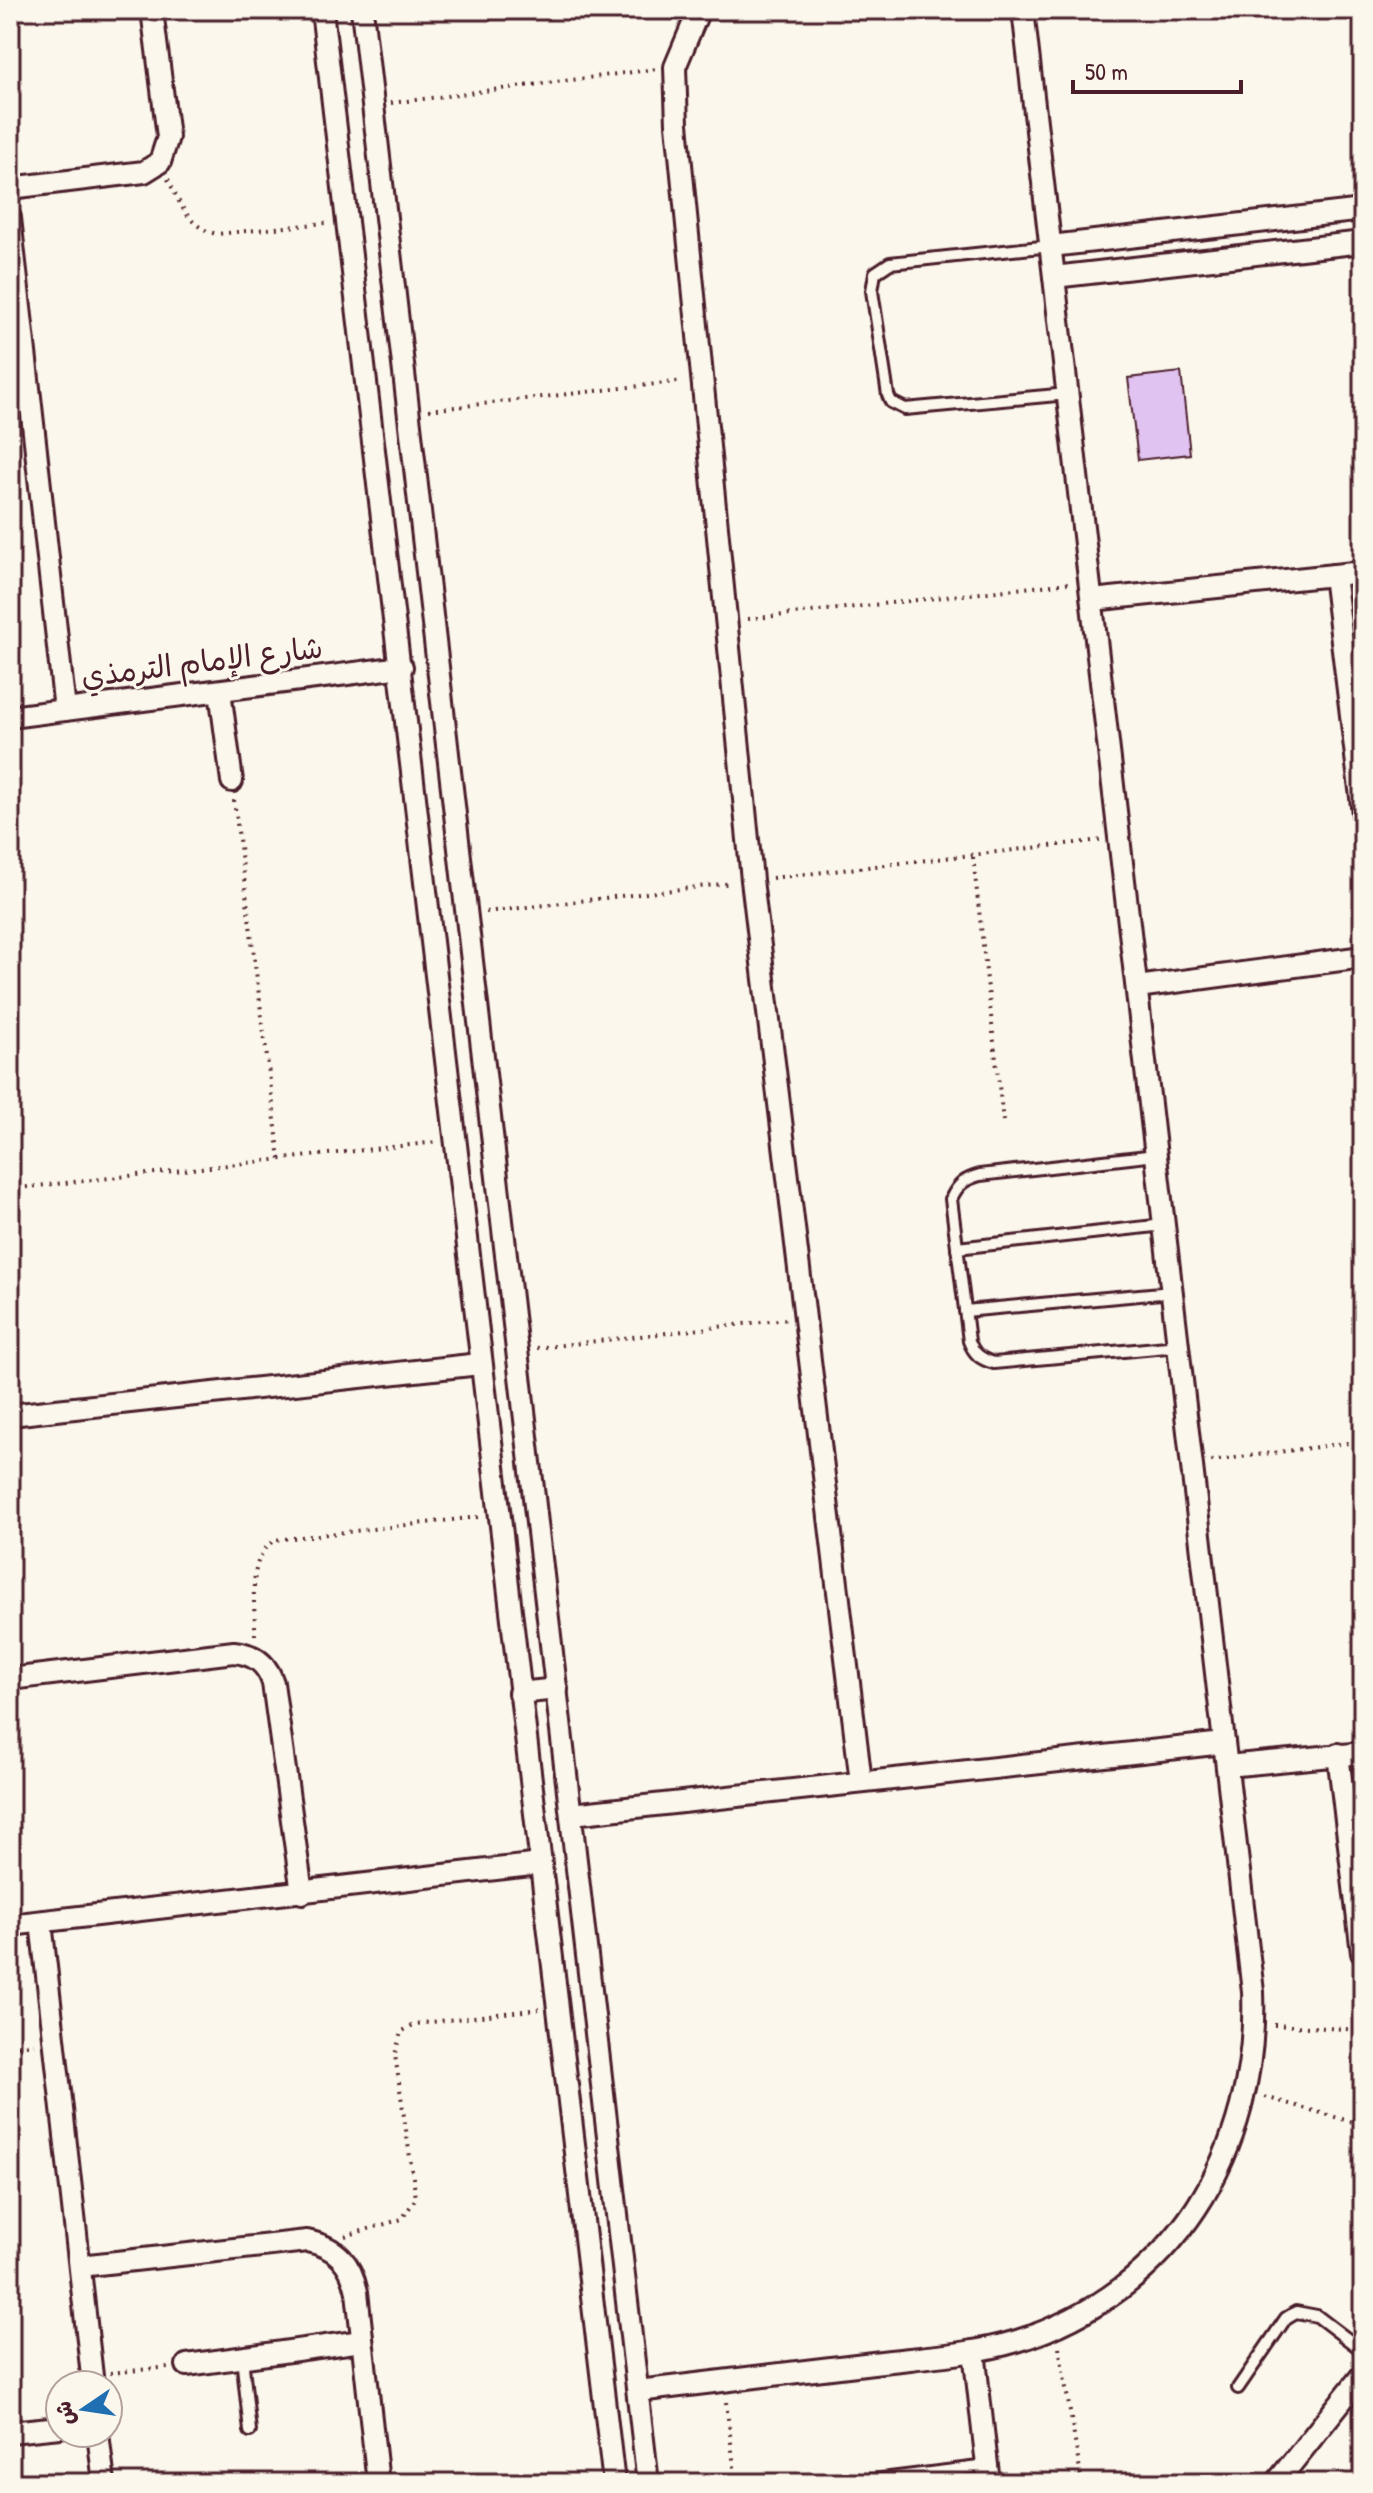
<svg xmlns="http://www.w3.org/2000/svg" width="1373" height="2493" font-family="'Patrick Hand','Playpen Sans Arabic',sans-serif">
<rect width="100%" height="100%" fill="#fbf7ec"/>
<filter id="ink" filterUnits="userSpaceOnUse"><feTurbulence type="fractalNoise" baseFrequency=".0125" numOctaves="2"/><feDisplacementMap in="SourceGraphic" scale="16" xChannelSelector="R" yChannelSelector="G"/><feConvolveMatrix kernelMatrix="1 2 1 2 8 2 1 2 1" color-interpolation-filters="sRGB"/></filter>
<g filter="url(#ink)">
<path fill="#e1c3f1" stroke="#4a1f2b" stroke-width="2" d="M 1181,372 L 1190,454 L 1138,460 L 1128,378 Z"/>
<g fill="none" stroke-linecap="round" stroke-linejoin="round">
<g stroke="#4a1f2b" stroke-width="16">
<g id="lane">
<path d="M 1051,246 L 890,263 L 875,273 L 872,291 L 888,395 L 891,402 L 905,409 L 1068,394"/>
<path d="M 1156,1155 L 980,1175 C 965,1179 958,1184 951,1199 L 969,1341 C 974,1354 980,1359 994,1363 L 1178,1346"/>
<path d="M 957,1248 L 1164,1225"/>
<path d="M 965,1311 L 1172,1292"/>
<path d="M 242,2357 L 250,2431"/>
<path d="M 1238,2388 L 1286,2318 L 1296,2312 L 1317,2316 L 1363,2351"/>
<path d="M 849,2483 L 987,2466"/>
</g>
</g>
<g stroke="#4a1f2b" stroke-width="26">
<g id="street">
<path d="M 322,10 L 614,2483"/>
<path d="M 362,10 L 648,2483"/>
<path d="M 699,10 L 675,67 L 677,124 L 752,880 L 861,1782"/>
<path d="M 10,188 L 144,172 L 160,162 L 168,137 L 152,10"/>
<path d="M 10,218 L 65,710"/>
<path d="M 1051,246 L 1363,210"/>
<path d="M 1054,277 L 1363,242"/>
<path d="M 1334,575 L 1363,814"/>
<path d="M 1092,600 L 1363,572"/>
<path d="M 220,691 L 232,781"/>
<path d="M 10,717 L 402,667"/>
<path d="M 1137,987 L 1363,957"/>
<path d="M 10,1415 L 480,1364"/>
<path d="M 10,1679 L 234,1652 C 255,1654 267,1664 273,1683 L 302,1893"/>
<path d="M 519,1693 L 557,1689"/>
<path d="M 1338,1754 L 1362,1953"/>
<path d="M 1227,1766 L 1363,1753"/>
<path d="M 572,1814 L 1224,1743"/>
<path d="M 41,1922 L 93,2385"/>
<path d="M 10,1925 L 540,1864"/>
<path d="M 80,2266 L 307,2241 C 337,2247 351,2263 357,2292 L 378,2483"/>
<path d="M 974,2351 L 989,2483"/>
<path d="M 187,2365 L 362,2341"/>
<path d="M 638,2391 C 716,2382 795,2372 873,2363 C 921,2357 971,2355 1017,2341 C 1174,2292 1259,2152 1253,1992 L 1023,10"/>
<path d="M 10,2432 L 60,2427"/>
<path d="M 98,2433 L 104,2483"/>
<path d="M 1276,2483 L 1363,2374"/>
</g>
</g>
<g stroke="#4a1f2b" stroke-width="4" stroke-dasharray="2 6" stroke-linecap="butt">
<path d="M 391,103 L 657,69"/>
<path d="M 168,179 C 180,203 188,228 217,234 L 326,223"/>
<path d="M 429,410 L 683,381"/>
<path d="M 748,619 L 1069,583"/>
<path d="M 234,800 L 280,1159"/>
<path d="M 973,857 L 1003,1121"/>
<path d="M 772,878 L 1101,840"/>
<path d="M 486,912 L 732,883"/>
<path d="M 10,1189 L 437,1142"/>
<path d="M 537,1348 L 787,1319"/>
<path d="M 1211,1461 L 1363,1441"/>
<path d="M 255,1635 C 256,1605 245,1558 275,1540 L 478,1517"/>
<path d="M 1274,2025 L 1363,2030"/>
<path d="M 10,2047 L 34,2044"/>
<path d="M 1265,2097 L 1363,2125"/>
<path d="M 345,2236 L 402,2219 L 416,2198 L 395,2055 L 401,2032 L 415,2024 L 539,2009"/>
<path d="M 1059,2347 L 1082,2483"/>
<path d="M 110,2373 L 169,2367"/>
<path d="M 726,2402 L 736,2483"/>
</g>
<use href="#lane" stroke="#fbf7ec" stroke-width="10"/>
<use href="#street" stroke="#fbf7ec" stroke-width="20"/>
</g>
</g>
<g text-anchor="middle" stroke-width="6" stroke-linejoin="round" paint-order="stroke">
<g font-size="30" fill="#4a1f2b" stroke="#fbf7ec">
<text transform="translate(202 662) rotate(-7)" y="10">شارع الإمام الترمذي</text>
</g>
</g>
<rect width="1373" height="2493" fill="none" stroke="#fbf7ec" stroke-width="40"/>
<rect x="20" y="20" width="1333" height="2453" fill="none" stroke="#4a1f2b" stroke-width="3" filter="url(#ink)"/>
<g transform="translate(84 2409) rotate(257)"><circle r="38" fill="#fbf7ec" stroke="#b4a19f" stroke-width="2"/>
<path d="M0-6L14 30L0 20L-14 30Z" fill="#1f6fb2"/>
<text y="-12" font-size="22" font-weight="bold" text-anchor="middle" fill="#4a1f2b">ش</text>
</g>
<path d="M1073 80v12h168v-12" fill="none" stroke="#4a1f2b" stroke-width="4"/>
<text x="1085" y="80" font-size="24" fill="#4a1f2b" stroke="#fbf7ec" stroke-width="6" paint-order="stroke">50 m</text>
</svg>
